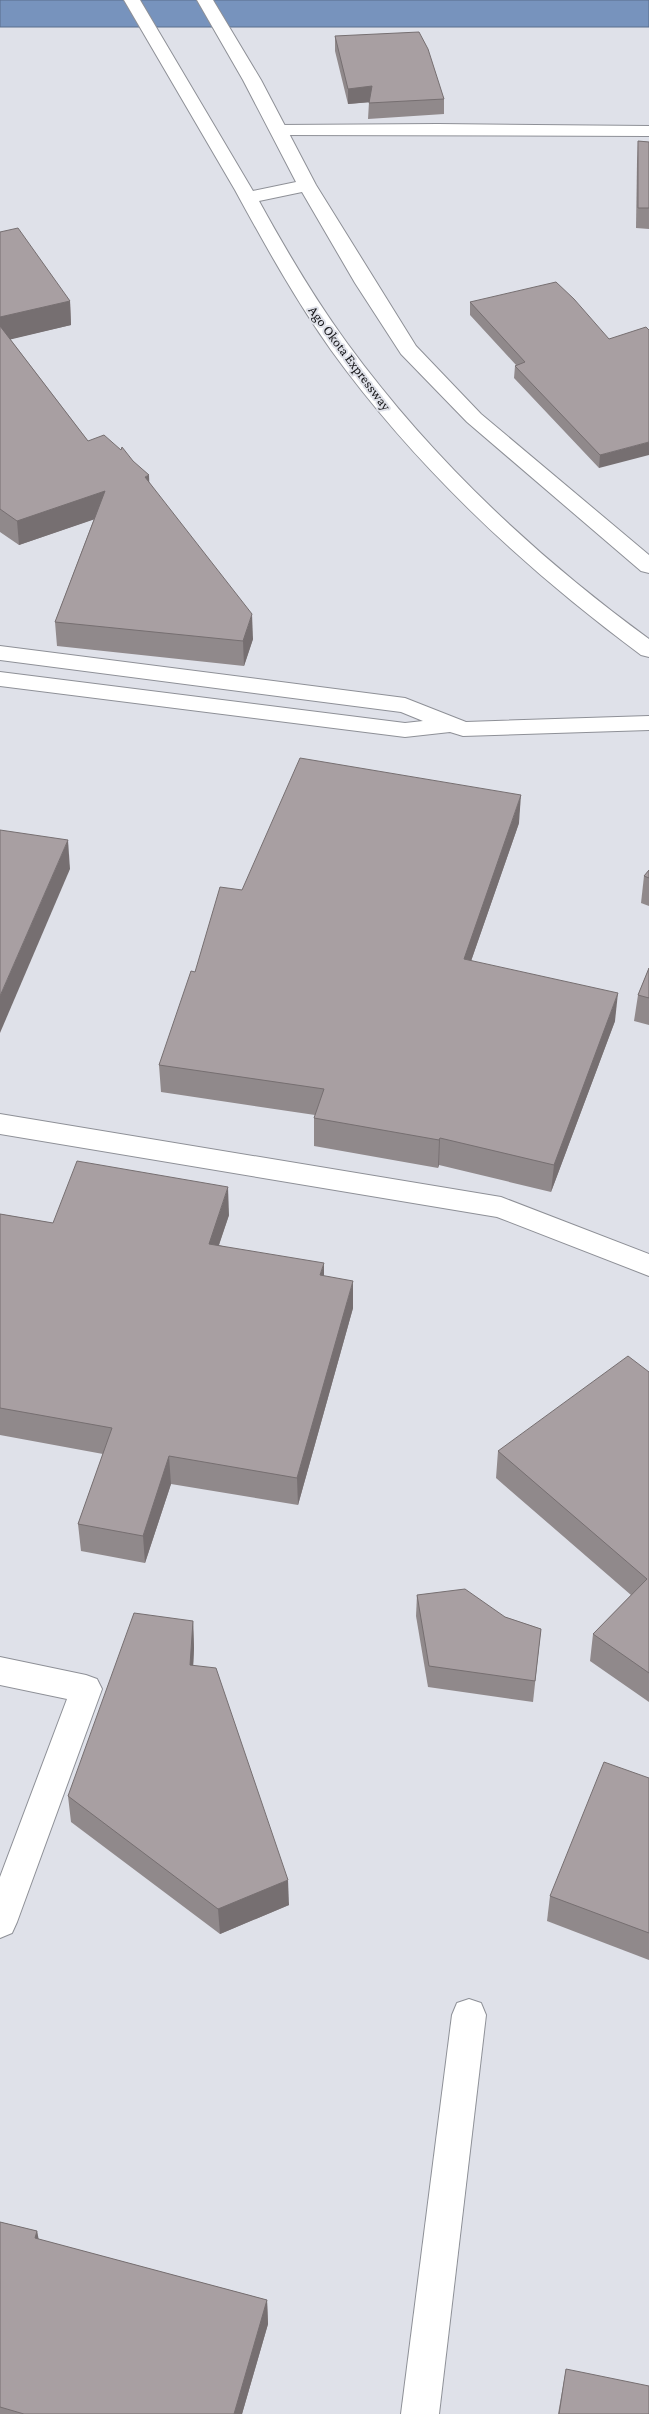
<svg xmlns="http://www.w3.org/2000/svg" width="649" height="2414" font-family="'Crimson Pro',serif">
<rect width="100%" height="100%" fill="#dfe1e9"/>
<rect fill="#7793bd" stroke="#5b6e8d" x="0" y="0" width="649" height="27"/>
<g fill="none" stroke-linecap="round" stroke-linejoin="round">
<g stroke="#8e9097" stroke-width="2">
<path id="service" d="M 0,1657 L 86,1675 L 97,1679 L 102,1689 L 17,1922 L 12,1933 L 0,1938 L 0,1877 L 67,1699 L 0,1685 Z"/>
</g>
<g stroke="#8e9097" stroke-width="2">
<g id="minor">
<path d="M 438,124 L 649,126 L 649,136 L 279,135 L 273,134 L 270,130 L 273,126 L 279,125 Z"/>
<path d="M 0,646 L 405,698 L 466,722 L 649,716 L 649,730 L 463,736 L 450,732 L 405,737 L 0,686 L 0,672 L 405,723 L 423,721 L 401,712 L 0,660 Z"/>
<path d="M 0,1114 L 501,1197 L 649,1254 L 649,1276 L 497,1217 L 0,1134 Z"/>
<path d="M 469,1999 L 481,2003 L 486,2015 L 439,2414 L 401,2414 L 452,2015 L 457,2003 Z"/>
</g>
</g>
<g stroke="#8e9097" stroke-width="2">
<path id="secondary" d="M 124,0 L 140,0 L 253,191 L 296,182 L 243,80 L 197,0 L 213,0 L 261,80 L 316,185 L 416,346 L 481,414 L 649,555 L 649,573 L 641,571 L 467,422 L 401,354 L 355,283 L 302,192 L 259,201 C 286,250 314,298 347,343 C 431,458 534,555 649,639 L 649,657 L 641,655 C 524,568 417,469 331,350 C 295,299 265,245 235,190 C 198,127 161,63 124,0 Z"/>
</g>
<use href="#service" fill="#fff" fill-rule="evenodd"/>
<use href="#minor" fill="#fff" fill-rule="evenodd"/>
<use href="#secondary" fill="#fff" fill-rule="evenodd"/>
</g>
<g fill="#90898b">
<path d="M 335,36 L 444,99 L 444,114 L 368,119 L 369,102 L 348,104 L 335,51 Z"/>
<path d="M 638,141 L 649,142 L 649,229 L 636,228 L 637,161 Z"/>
<path d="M 0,232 L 70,301 L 71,325 L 10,339 L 88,441 L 149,482 L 253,639 L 244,666 L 57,646 L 55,622 L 94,519 L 19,545 L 0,532 Z"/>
<path d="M 470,302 L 609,339 L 649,330 L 599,468 L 514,378 L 515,366 L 516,365 L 470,315 Z"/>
<path d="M 519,823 L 471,961 L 615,1021 L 551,1192 L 439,1165 L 438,1168 L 314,1146 L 314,1118 L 315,1115 L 161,1092 L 159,1065 L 195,972 L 242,890 Z"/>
<path d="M 649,870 L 649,906 L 641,903 L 644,876 Z"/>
<path d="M 649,968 L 649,1025 L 634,1021 L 638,995 Z"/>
<path d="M 0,1214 L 53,1223 L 229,1215 L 219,1245 L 324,1276 L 353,1308 L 298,1505 L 171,1484 L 145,1563 L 81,1551 L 78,1524 L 103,1454 L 0,1435 Z"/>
<path d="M 649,1372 L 649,1702 L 590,1661 L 593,1634 L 631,1595 L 496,1478 L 498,1451 Z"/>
<path d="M 417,1595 L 505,1617 L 541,1629 L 533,1702 L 428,1687 L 416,1616 Z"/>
<path d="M 193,1621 L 194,1648 L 193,1665 L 289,1905 L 220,1934 L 71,1822 L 68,1796 Z"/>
<path d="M 649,1778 L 649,1960 L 547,1921 L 550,1896 Z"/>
<path d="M 0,2222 L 37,2231 L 38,2239 L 267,2300 L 268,2324 L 242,2414 L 0,2414 Z"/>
<path d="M 566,2369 L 649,2414 L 558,2414 Z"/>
</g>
<g fill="#766f71">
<path d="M 372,86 L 372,102 L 348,104 L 348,89 Z"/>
<path d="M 70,301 L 71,325 L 0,342 L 0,317 Z"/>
<path d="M 649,442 L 649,455 L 599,468 L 600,455 Z"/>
<path d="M 149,475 L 150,500 L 145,477 Z"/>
<path d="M 105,491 L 107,515 L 19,545 L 17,521 Z"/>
<path d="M 252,614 L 253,639 L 244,666 L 243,641 Z"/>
<path d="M 521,795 L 519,823 L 462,987 L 464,959 Z"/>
<path d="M 68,840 L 70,869 L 0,1033 L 0,996 Z"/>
<path d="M 618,993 L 615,1021 L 551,1192 L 554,1165 Z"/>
<path d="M 440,1138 L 439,1165 L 438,1168 L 439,1140 Z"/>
<path d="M 228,1187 L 229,1215 L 210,1271 L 209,1244 Z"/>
<path d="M 324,1263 L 324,1291 L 320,1275 Z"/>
<path d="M 353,1281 L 353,1308 L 298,1505 L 297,1478 Z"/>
<path d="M 169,1456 L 171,1484 L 145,1563 L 143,1536 Z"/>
<path d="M 193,1621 L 194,1648 L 192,1692 L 190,1665 Z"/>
<path d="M 288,1880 L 289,1905 L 220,1934 L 218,1909 Z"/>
<path d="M 37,2231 L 42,2255 L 35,2238 Z"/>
<path d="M 267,2300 L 268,2324 L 242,2414 L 234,2414 Z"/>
</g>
<g fill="#a89fa2" stroke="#766f71">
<path d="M 419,32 L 428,49 L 444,99 L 369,103 L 372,86 L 348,89 L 335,36 Z"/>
<path d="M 638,141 L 649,142 L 649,208 L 638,208 Z"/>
<path d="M 18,228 L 70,301 L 0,317 L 0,232 Z"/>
<path d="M 556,282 L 574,299 L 609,339 L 646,327 L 649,330 L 649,442 L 600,455 L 515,366 L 525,362 L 470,302 Z"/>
<path d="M 0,326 L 88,441 L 104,435 L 121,450 L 122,447 L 133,461 L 149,475 L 145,477 L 252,614 L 243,641 L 55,622 L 105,491 L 17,521 L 0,509 Z"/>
<path d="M 300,758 L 521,795 L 464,959 L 618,993 L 554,1165 L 440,1138 L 439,1140 L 314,1118 L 324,1089 L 159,1065 L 191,971 L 195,972 L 220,887 L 242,890 Z"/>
<path d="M 0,830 L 68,840 L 0,996 Z"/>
<path d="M 649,870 L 649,878 L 644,876 Z"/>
<path d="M 649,968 L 649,998 L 638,995 Z"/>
<path d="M 77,1161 L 228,1187 L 209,1244 L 324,1263 L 320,1275 L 353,1281 L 297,1478 L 169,1456 L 143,1536 L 78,1524 L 112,1428 L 0,1408 L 0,1214 L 53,1223 Z"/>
<path d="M 628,1356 L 649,1372 L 649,1673 L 593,1634 L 647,1579 L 498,1451 Z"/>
<path d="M 465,1589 L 505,1617 L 541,1629 L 535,1681 L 429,1666 L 417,1595 Z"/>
<path d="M 134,1613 L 193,1621 L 190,1665 L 216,1668 L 288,1880 L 218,1909 L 68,1796 Z"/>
<path d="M 604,1762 L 649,1778 L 649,1933 L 550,1896 Z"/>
<path d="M 0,2222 L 37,2231 L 35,2238 L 267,2300 L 234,2414 L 24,2414 L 0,2407 Z"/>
<path d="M 566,2369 L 649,2386 L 649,2414 L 559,2414 Z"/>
</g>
<g text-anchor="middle" stroke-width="4" stroke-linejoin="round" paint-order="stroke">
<g font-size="14" fill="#19191c" stroke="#dfe1e9">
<text transform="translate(350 358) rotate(53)" y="5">Ago Okota Expressway</text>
</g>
</g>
</svg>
